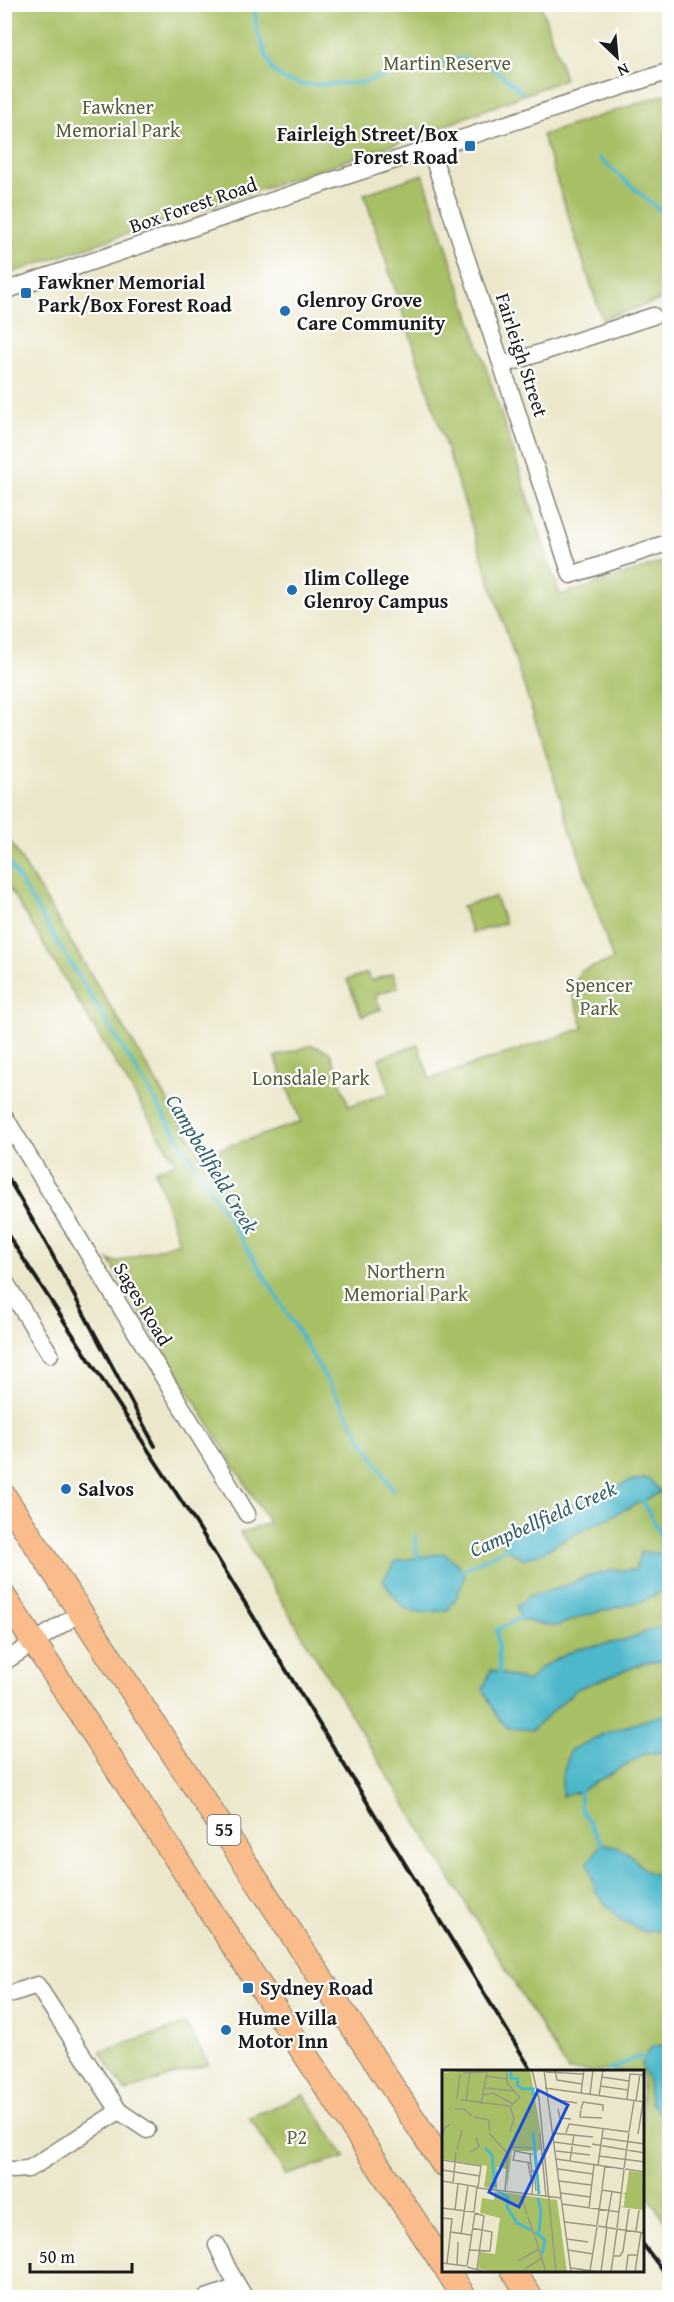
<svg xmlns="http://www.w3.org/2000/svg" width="674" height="2302" font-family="'Gentium Book Plus',serif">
<rect width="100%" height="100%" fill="#fff"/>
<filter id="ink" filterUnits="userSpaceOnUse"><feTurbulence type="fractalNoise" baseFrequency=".0167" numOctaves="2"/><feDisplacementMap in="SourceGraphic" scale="12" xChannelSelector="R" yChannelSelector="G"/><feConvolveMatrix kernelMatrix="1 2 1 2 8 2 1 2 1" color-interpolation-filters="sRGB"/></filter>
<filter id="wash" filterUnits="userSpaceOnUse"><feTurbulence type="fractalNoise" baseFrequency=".008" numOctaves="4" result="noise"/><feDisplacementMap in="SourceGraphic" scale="24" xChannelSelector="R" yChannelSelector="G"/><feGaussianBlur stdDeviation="1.35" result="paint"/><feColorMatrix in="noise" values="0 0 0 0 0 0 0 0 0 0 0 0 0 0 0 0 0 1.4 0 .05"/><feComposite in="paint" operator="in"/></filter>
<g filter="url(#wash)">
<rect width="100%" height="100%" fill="#ece7cb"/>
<g fill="#a8c065" stroke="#626e40" stroke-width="1.5">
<path d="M 4,5 L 541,5 L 565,79 L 410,139 L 5,275 Z"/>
<path d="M 669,93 L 669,313 L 664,299 L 602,319 L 542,135 Z"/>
<path d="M 423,174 L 560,595 L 669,560 L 669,2227 L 643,2189 L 642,2071 L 568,2071 L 240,1533 L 269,1523 L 109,1260 L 116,1262 L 179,1242 L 155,1170 L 176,1163 L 5,881 L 5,833 L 201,1155 L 301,1122 L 275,1057 L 312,1045 L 330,1052 L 349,1106 L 390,1092 L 379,1058 L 418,1045 L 430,1079 L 584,1028 L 572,993 L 580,971 L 613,960 L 364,194 Z"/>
<path d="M 495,897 L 505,923 L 472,933 L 462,906 Z"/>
<path d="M 367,973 L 371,981 L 393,973 L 398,987 L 375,995 L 381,1009 L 362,1016 L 347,980 Z"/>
<path d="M 186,2024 L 209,2064 L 125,2091 L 100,2052 Z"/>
<path d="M 304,2095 L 346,2157 L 286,2175 L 249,2117 Z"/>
</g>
<g fill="#4db8ca" stroke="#346a73" stroke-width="1.5">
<path d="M 649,1479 L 661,1492 L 561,1541 L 545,1551 L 525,1559 L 504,1548 L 506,1531 L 540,1515 L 575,1504 L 605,1490 L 635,1480 Z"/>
<path d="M 641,1552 L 668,1554 L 670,1583 L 666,1589 L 643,1601 L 587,1615 L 554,1627 L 522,1620 L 516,1607 L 529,1596 L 563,1587 L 586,1577 L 613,1570 L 635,1570 Z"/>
<path d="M 444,1553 L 459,1565 L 465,1576 L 457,1596 L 448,1610 C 407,1616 405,1614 383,1580 L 396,1561 Z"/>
<path d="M 669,1623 L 669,1660 L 645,1663 L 577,1689 L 532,1730 L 508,1728 L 497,1716 L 483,1689 L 491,1670 L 528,1682 L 541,1667 L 577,1649 L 622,1641 Z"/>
<path d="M 661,1715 L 669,1717 L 669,1751 L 645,1754 L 579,1792 L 562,1796 L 562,1777 L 570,1750 L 608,1732 Z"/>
<path d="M 602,1843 C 609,1845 620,1847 625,1851 C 643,1863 639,1875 665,1875 L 669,1870 L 669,1930 L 644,1932 L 619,1919 L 596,1893 L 588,1862 Z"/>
<path d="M 669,2045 L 670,2045 L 669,2123 L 650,2102 L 647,2077 L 641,2065 L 652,2046 Z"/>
</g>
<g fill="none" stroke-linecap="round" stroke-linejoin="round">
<g stroke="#4db8ca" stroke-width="4">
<path d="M 255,4 L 256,28 L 272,70 L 285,80 L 304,85 L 360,83 L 411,68 L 459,59 L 477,61 L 494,69 L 522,92"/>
<path d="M 599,158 L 670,219"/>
<path d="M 4,855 L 188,1154 L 264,1275 L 393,1490"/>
<path d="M 638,1499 L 643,1501 L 664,1541 L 660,1558"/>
<path d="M 415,1536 L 418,1558 L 421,1562"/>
<path d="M 459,1572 L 508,1547"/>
<path d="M 500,1678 L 497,1630 L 524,1616"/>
<path d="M 580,1788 L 580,1807 L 603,1846"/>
<path d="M 608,2071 L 637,2057 L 649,2058"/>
</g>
</g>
</g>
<g filter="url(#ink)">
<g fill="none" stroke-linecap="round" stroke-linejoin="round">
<g stroke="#848274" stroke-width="19">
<g id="minor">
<path d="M 430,148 L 571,575 L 670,542"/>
<path d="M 4,291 L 337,179 L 670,71"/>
<path d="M 503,365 L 653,316"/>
<path d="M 4,1116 L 247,1514"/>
<path d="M 4,1280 L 50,1354"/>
<path d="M 4,1662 L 81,1612"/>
<path d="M 4,1996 L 37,1985 L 119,2111 L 147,2130"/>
<path d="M 12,2170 L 28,2169 L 37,2164 L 119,2111"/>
<path d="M 217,2245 L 228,2269 L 245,2298"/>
<path d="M 206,2298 L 238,2287"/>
</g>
</g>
<g stroke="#848274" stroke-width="26">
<g id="highway">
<path d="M 4,1496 L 443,2164"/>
<path d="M 4,1597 L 443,2264"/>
<path d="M 447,2270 L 465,2298"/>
<path d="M 513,2270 L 531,2298"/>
</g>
</g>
<use href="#minor" stroke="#fff" stroke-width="16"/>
<use href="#highway" stroke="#f9bc8a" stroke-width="24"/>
<g stroke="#1c1c1c" stroke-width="4">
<path d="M 4,1171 L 47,1245 L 155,1446"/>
<path d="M 4,1229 L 199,1528 L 532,2071"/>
<path d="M 642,2243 L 670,2280"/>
</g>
</g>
</g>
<g fill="#1f6fb2" stroke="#fff" stroke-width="2">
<rect x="464" y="140" width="12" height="12" rx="3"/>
<rect x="20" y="287" width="12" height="12" rx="3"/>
<circle cx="285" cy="311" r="6"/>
<circle cx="292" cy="590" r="6"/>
<circle cx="66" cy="1489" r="6"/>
<rect x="242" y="1982" width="12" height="12" rx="3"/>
<circle cx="226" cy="2030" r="6"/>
</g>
<g text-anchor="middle" stroke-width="4.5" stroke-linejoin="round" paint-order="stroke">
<rect fill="#fff" stroke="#606060" stroke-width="1.5" x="207.5" y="1815" width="33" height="30" rx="4.5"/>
<g font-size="18" font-weight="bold" fill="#1c1c1c">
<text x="224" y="1836">55</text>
</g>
<g font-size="20" fill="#545e39" stroke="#fff">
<text x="447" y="70">Martin Reserve</text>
<text x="118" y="114">Fawkner<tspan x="118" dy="23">Memorial Park</tspan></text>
<text x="599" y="992">Spencer<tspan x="599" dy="23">Park</tspan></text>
<text x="311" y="1085">Lonsdale Park</text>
<text x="406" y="1278">Northern<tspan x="406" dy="23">Memorial Park</tspan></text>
<text x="297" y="2144">P2</text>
</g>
<g font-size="20" font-weight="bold" fill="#1c1c1c" stroke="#fff" text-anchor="start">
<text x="458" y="141" text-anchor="end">Fairleigh Street/Box<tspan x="458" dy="23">Forest Road</tspan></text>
<text x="38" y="289">Fawkner Memorial<tspan x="38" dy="23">Park/Box Forest Road</tspan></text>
<text x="297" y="307">Glenroy Grove<tspan x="297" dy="23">Care Community</tspan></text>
<text x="304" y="585">Ilim College<tspan x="304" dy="23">Glenroy Campus</tspan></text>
<text x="78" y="1496">Salvos</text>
<text x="260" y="1995">Sydney Road</text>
<text x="238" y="2025">Hume Villa<tspan x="238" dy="23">Motor Inn</tspan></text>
</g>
<g font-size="20" fill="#1c1c1c" stroke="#fff">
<text transform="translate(193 205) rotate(-19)" y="7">Box Forest Road</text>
<text transform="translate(522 355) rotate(72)" y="7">Fairleigh Street</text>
<text transform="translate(143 1304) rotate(59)" y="7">Sages Road</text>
</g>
<g font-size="21" font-style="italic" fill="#32626a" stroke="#fff">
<text transform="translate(212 1164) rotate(59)" y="7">Campbellfield Creek</text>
<text transform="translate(543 1519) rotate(-24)" y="7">Campbellfield Creek</text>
</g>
</g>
<g transform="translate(442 2070)">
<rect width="202" height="202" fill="#ece7cb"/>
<path d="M 28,0 L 88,0 L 99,64 L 99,79 L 94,82 L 98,125 L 92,81 L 70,81 L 65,120 L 64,99 L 55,97 L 55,119 L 42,117 L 45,96 L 0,89 L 0,3 ZM 187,101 L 202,103 L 202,140 L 178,137 L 182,136 L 183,124 L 180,124 L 184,122 ZM 53,121 L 115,130 L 125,202 L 50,202 L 36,198 L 38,182 L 53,184 L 58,148 L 38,143 L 40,128 L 52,130 Z" fill="#a8c065"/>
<path fill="none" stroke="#4db8ca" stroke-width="3" d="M 69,0 L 69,8 L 76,9 L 75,15 L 81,19 L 91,19 L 91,25M 91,62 L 97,124M 43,78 L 50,85 L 53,117M 56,122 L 66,127 L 65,137 L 75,153 L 89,160M 96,128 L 99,142 L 97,162M 93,162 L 103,170 L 100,184"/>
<path fill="none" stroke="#999685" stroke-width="1.5" d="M 65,0 L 65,13 L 78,27 L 69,36M 90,0 L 97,29 L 114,202M 102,0 L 129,202M 113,1 L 115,10 L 140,14M 104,2 L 141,4M 21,3 L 43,2M 45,6 L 64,9M 160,7 L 187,11M 158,16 L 186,20M 43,18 L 72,21M 103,18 L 203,32M 139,23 L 142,0M 148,24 L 151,0M 41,25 L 51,23 L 71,34M 157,26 L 161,0M 15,29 L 18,4M 185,29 L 188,4 L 203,5M 19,30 L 67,36M 115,30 L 135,33M 24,31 L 28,2M 194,31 L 198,4M 39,34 L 45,2M 13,39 L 22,39 L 30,46M 116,39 L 118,48 L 129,49M 139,39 L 141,32 L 161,35 L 161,41M 139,40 L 138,47 L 160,48M 32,47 L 47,50 L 47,61M 68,62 L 72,49 L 68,36M 187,62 L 192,31M 47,63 L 66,84 L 63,121M 110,63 L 151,67M 124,63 L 127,54 L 187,62M 98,64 L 104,127M 196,64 L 201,32M 160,68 L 203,74M 0,70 L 2,59 L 8,54M 112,72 L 149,77M 150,74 L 203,83M 70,77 L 91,78M 15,79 L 20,60M 114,81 L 148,85M 28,82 L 37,77 L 34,67M 88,84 L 73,81 L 71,90 L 89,93M 157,86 L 203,92M 114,89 L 182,99M 0,90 L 39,96 L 36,117 L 0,111M 128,91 L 132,64M 86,93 L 90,113M 156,95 L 161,59M 182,98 L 187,63M 116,99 L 151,104M 183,99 L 203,102M 0,100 L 38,106M 92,100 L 94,121M 87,101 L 91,108 L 90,125M 90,103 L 88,84 L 91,84M 117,111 L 149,115M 11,113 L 14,82M 36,118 L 119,128M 160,119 L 163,96M 160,120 L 179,123M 119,123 L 148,127M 79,126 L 85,144M 120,134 L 177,142M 0,138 L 32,142M 147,138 L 152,95M 13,140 L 16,114M 32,142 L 35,117M 33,143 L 42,146 L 35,199M 86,147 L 92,165M 0,148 L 10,149 L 5,193M 123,152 L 155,156M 155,155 L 160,120M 156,156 L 174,159M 164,157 L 170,121M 175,158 L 182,100M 175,159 L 203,163M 194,161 L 197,140M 9,162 L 29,165M 19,164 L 26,115M 93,167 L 104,202M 125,169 L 146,172M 27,180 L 48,181 L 50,162 L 30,158M 126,180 L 151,184M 171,186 L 178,186 L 181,181 L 187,139M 76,191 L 97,179M 0,193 L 24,196M 15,195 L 16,172M 25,196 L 33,143M 25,197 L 45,202M 129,198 L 158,202M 83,199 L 100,188M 148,201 L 155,157M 159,202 L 165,157M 169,202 L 175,159M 184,202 L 186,185 L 196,185M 193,202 L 199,162"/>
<path fill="#1d4ed8" fill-opacity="0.15" stroke="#1d4ed8" stroke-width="3" d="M 96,20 L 126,35 L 77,137 L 47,122 Z"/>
<rect width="202" height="202" fill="none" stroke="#1c1c1c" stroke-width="3"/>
</g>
<rect width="674" height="2302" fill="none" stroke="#fff" stroke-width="24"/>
<g transform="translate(617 57) rotate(154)" stroke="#ffffff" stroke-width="4.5" paint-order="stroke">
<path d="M0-4.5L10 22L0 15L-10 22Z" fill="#1c1c1c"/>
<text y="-9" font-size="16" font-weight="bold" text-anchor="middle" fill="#1c1c1c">N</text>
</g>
<path d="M30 2263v9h102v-9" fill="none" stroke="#1c1c1c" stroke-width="3"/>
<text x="39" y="2263" font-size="18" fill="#1c1c1c" stroke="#ffffff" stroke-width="4.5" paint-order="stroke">50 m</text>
</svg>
